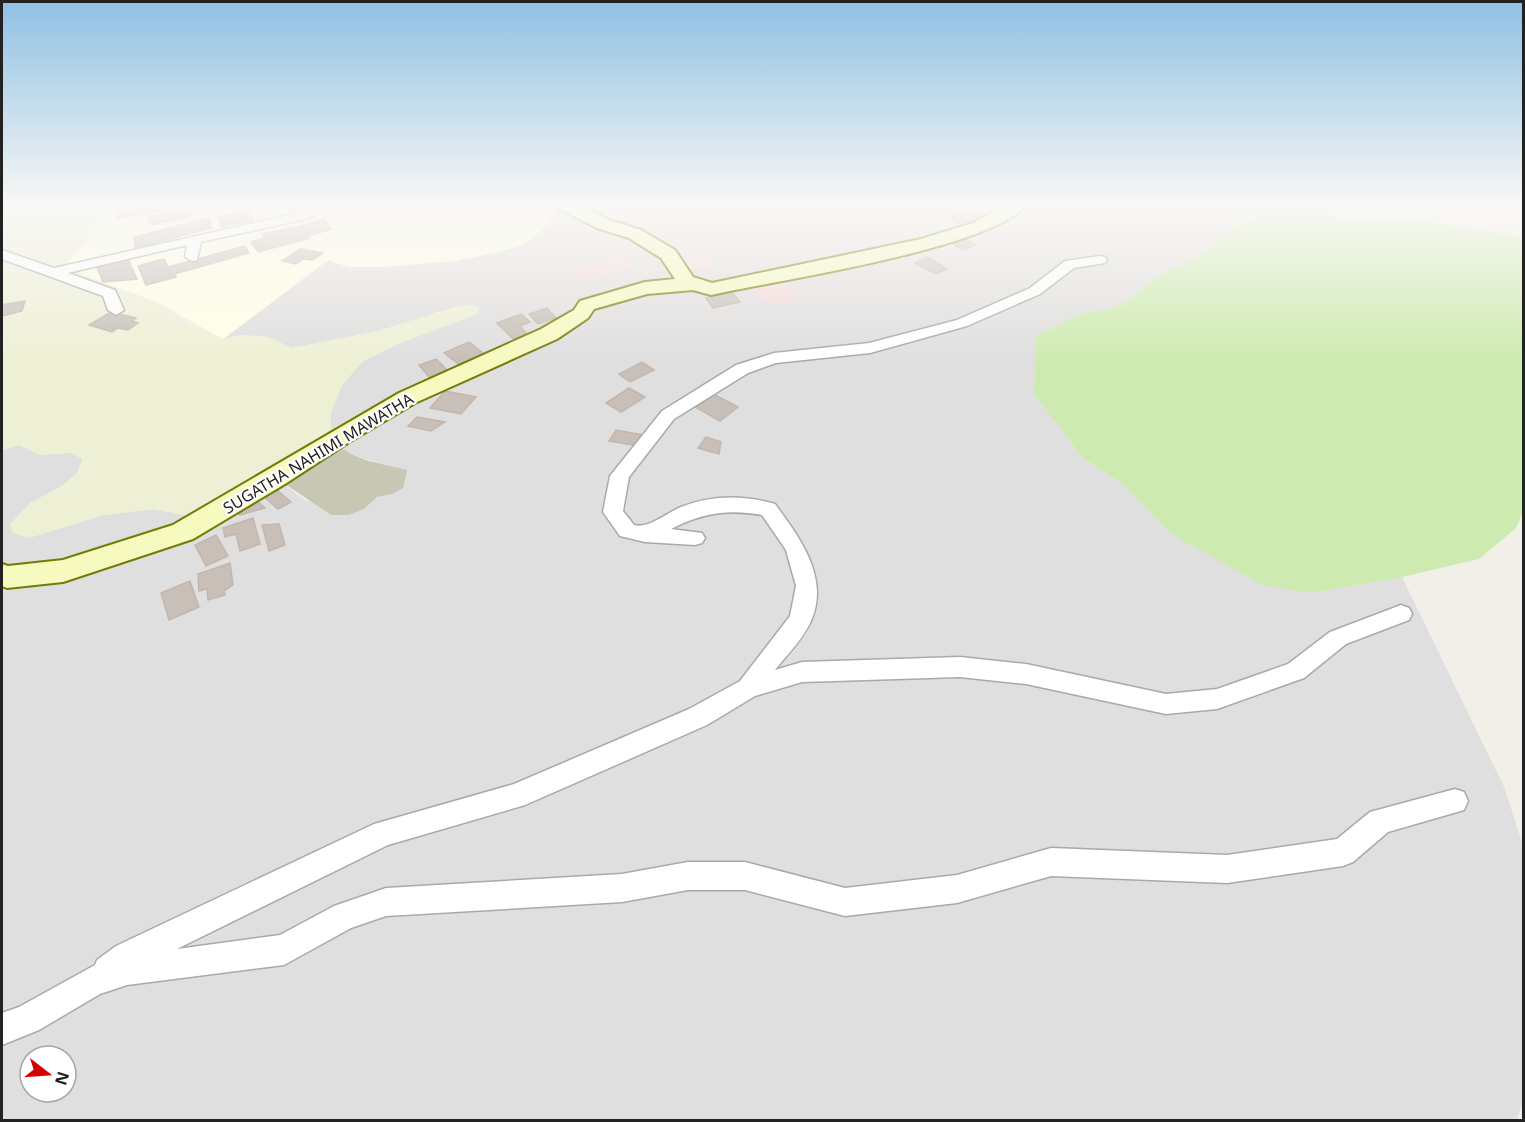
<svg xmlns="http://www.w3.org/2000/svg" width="1525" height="1122" font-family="'Noto Sans',sans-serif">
<rect width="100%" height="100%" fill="#f2efe9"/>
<path fill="#e0dfdf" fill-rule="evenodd" d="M 562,204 L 1336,204 L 1328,217 L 1269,214 L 1241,222 L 1198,256 L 1159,275 L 1122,304 L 1107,309 L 1080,313 L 1036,336 L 1034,393 L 1083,458 L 1125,486 L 1170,533 L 1312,593 L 1402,577 L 1505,789 L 1523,846 L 1524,1098 L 1517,1120 L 2,1120 L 2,450 L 19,445 L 40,454 L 71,453 L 83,459 L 77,473 L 62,486 L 30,503 L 28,538 L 104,515 L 153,509 L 206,519 L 276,478 L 306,501 L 364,509 L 377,497 L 392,494 L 407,471 L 353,455 L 331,442 L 331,412 L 342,385 L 363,361 L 400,343 L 476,314 L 479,307 L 436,312 L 422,319 L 374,332 L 292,348 L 268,337 L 242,335 L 223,339 L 328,260 L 349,267 L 381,267 L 456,261 L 494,253 L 505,249 ZM 30,1056 L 66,1056 L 66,1092 L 30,1092 Z"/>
<g fill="#f2dad9">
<path d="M 622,255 L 636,266 L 588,280 L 574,279 L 571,274 L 578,268 Z"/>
<path d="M 699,257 L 711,257 L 714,261 L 709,267 L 681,273 L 674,262 Z"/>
<path d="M 778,275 L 797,297 L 791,303 L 770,304 L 756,297 L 747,281 Z"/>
</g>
<path fill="#ffffe5" d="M 117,204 L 562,204 L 543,229 L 531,239 L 519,246 L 494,253 L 456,261 L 381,267 L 349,267 L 328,260 L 223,339 L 161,304 L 68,269 L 64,264 L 90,240 L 87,236 L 87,228 L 103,218 L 107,209 Z"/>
<path fill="#c7c7b4" d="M 331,442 L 353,455 L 369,461 L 407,470 L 403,488 L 392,494 L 377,497 L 364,509 L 349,515 L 331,515 L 276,478 Z"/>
<path fill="#eef0d5" d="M 2,204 L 117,204 L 107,209 L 103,218 L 88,228 L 87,236 L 90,240 L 64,265 L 68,269 L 161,304 L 184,321 L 223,339 L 242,335 L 268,337 L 292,348 L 374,332 L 456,307 L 471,305 L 480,307 L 477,314 L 400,343 L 363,361 L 342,385 L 331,412 L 331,442 L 206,519 L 153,509 L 104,515 L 29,538 L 13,533 L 10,524 L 30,503 L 62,486 L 77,473 L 83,459 L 71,453 L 40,455 L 19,445 L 2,450 Z"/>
<path fill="#cdebb0" d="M 1269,214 L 1394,219 L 1455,225 L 1523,237 L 1523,512 L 1516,528 L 1479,559 L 1402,577 L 1312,593 L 1262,585 L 1170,533 L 1125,486 L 1083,458 L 1034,394 L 1036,336 L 1080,313 L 1107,309 L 1122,304 L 1159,275 L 1198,256 L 1241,222 Z"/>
<g fill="#c7bfb8" stroke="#c4b6ab" stroke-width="1.5">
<path d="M 149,204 L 159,204 L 158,211 L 117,218 L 118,210 Z"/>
<path d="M 271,204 L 305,204 L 296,210 L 269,206 Z"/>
<path d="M 188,208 L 191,216 L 151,225 L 148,217 Z"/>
<path d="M 249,210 L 253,220 L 222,227 L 218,217 Z"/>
<path d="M 968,212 L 983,220 L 965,227 L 950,218 Z"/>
<path d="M 209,218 L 212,228 L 135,248 L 134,237 Z"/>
<path d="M 324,219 L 332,229 L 308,236 L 301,226 Z"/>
<path d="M 301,226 L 310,238 L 258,252 L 251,242 L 265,238 L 262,234 Z"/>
<path d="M 964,238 L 976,245 L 962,250 L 950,242 Z"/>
<path d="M 245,246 L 249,253 L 174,274 L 176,277 L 146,285 L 138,266 L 164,259 L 168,267 Z"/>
<path d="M 300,249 L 323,253 L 312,260 L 303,259 L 296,264 L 282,261 Z"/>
<path d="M 127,257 L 137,279 L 103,282 L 96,265 Z"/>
<path d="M 927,257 L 947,269 L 936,274 L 915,263 Z"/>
<path d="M 732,292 L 740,302 L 713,308 L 706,298 Z"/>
<path d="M 25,301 L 22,311 L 2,316 L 2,305 Z"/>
<path d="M 547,308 L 556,318 L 538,324 L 529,314 Z"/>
<path d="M 111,312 L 136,318 L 132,321 L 138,323 L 128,330 L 118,328 L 112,332 L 89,325 Z"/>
<path d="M 521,314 L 530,322 L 520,326 L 527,334 L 513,339 L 497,323 Z"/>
<path d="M 469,342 L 486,355 L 461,366 L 444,353 Z"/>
<path d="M 436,359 L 449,372 L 431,379 L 419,365 Z"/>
<path d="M 642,362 L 654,370 L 630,382 L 619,374 Z"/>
<path d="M 629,388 L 645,397 L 621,412 L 606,403 Z"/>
<path d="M 445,391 L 476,397 L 461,414 L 430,408 Z"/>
<path d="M 713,394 L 738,407 L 720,421 L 695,407 Z"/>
<path d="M 417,417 L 445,422 L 431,431 L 408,426 Z"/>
<path d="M 616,430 L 644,435 L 638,446 L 609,441 Z"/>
<path d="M 706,437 L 721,442 L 719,454 L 698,448 Z"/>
<path d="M 275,488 L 291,502 L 278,509 L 262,495 Z"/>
<path d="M 253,497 L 265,508 L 240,515 L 233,509 Z"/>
<path d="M 253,518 L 260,544 L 240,551 L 236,534 L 225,537 L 223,528 Z"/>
<path d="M 279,524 L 285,545 L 269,551 L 262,525 Z"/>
<path d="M 216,535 L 228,556 L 206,566 L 195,545 Z"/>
<path d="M 230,563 L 233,585 L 224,591 L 225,595 L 208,600 L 207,589 L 199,591 L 198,574 Z"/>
<path d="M 190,581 L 199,607 L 169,620 L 161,593 Z"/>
</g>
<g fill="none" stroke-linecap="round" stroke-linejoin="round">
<g stroke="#a9a9a9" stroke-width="3">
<g id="street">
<path d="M 324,204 L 343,204 L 306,219 L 201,242 L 197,260 L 192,261 L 185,257 L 187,245 L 68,273 L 115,290 L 124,310 L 116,315 L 108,310 L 103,296 L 2,259 L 2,250 L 54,268 L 298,213 Z"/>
<path d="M 1100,256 L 1105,257 L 1107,260 L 1105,263 L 1074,268 L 1040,294 L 967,326 L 870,353 L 776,363 L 748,373 L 674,419 L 629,477 L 623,511 L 634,525 C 649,529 666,513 681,507 C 712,495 744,495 775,504 C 800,538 830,578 811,621 C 803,639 787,655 775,670 L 802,662 L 960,657 L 1026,664 L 1166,694 L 1217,689 L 1288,664 L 1330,632 L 1401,605 L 1409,608 L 1412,614 L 1409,620 L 1346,644 L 1304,678 L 1217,709 L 1166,714 L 1026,684 L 960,677 L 802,682 L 755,696 L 707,725 L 525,805 L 388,845 L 177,949 L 280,935 L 334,906 L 386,888 L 622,874 L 688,862 L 745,862 L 845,888 L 957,875 L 1051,848 L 1227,855 L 1337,839 L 1370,812 L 1455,789 L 1464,792 L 1468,801 L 1464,810 L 1388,832 L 1353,862 L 1343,866 L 1227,883 L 1051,876 L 957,903 L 845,916 L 745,890 L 688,890 L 622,902 L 386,916 L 351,928 L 284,965 L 127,985 L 100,994 L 39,1030 L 2,1045 L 2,1013 L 19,1007 L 95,965 L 97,960 L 116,946 L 374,824 L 514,784 L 689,709 L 740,681 L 790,616 L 796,586 L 786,550 L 762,515 C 728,509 702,513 671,529 L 702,533 L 705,538 L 702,543 L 695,545 L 645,542 L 620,536 L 603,512 L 610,476 L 662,411 L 736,365 L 774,353 L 869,343 L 957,320 L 1030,288 L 1065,261 Z"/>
</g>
</g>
<g stroke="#707d05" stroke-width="4">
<path id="secondary" d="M 554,204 L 577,204 L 609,220 L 641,230 L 675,250 L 693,277 L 712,283 L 921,239 L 973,223 L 1006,204 L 1027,204 C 994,249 772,281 711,295 L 693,290 L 647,294 L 594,309 L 588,318 L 557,339 L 415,403 L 349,442 L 285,484 L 193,539 L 63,582 L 7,588 L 2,586 L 2,564 L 8,566 L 63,560 L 173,525 L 399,393 L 541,329 L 574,310 L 580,301 L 645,282 L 675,279 L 661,258 L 629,238 L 597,228 L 557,208 Z"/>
</g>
<use href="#street" fill="#fff" fill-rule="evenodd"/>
<use href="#secondary" fill="#f7fabf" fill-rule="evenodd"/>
</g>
<linearGradient id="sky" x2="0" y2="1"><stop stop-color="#8fc0e4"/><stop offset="0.57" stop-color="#f9f8f5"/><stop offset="1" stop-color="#f9f8f5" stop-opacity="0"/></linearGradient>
<rect width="1525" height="361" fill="url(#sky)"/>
<g text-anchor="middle" stroke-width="4.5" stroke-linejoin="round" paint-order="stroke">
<g font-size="16" fill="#222" stroke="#fff">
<text transform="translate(318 453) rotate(-31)" y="6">SUGATHA NAHIMI MAWATHA</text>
</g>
</g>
<rect width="1525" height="1122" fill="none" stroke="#222222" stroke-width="6"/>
<g transform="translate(48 1074) rotate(107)"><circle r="28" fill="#ffffff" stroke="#a7a7a7" stroke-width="1.5"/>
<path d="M0-4.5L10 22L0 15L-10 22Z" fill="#d40000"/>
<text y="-9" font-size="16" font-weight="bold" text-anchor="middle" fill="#222222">N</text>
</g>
</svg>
